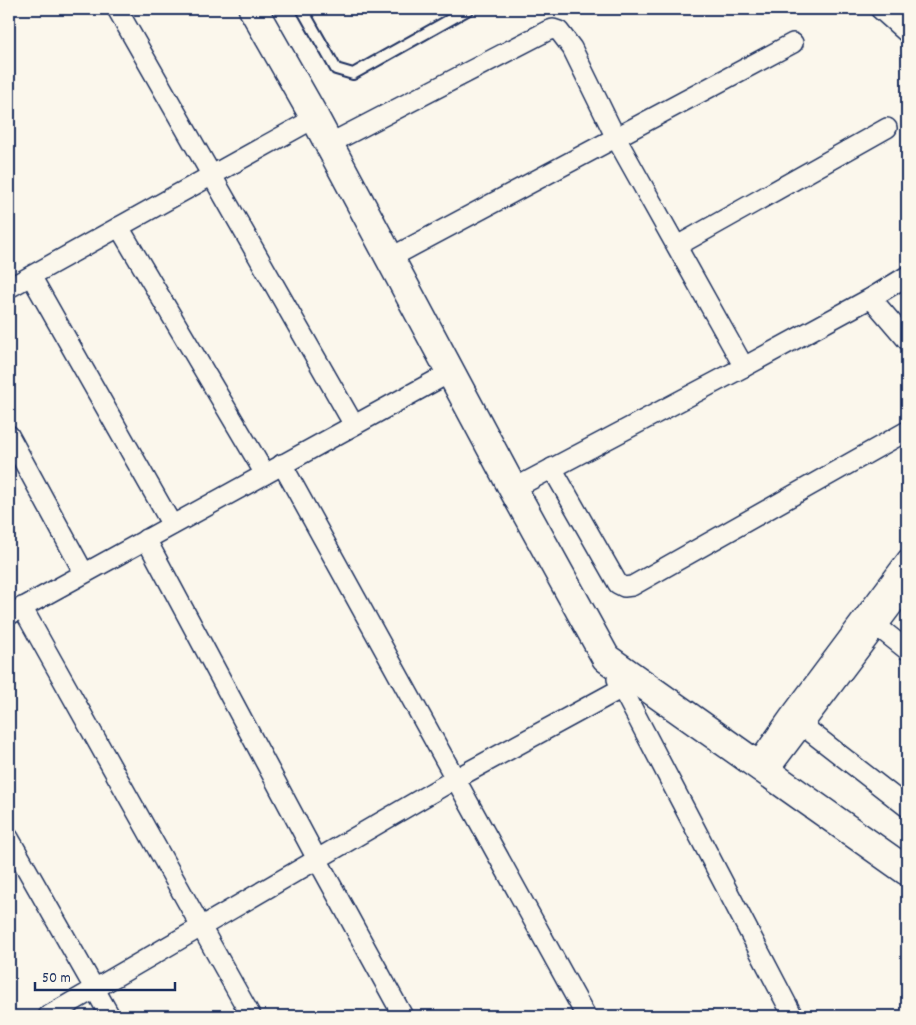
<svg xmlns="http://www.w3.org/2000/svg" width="916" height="1025" font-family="Dekko,sans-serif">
<rect width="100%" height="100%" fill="#fbf7ec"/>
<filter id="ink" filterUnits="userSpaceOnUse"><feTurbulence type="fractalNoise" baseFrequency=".02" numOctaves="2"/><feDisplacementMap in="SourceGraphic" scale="10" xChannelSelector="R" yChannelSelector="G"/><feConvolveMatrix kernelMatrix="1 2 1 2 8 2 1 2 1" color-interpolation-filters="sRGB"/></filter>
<g filter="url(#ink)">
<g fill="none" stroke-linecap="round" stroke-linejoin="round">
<g stroke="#1b2f5e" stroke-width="14">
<path id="lane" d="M 302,9 L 336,69 L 353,74 L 469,9"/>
</g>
<g stroke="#1b2f5e" stroke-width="22">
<g id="street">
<path d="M 117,9 L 354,425"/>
<path d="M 880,9 L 907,33"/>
<path d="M 329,144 L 547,31 L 553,29 L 559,31 L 572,48 L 616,138 L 744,367"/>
<path d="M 119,227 L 265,474"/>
<path d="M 677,246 L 887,128"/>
<path d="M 390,258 L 793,43"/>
<path d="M 31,276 L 172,525"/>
<path d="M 9,288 L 315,118"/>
<path d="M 871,298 L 907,340"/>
<path d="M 9,435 L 84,573"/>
<path d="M 282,464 L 586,1016"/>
<path d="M 552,468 L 618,584 L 624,587 L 632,586 L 907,431"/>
<path d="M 513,489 L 744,367 L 871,298 L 907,276"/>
<path d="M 146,539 L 317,859 L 403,1016"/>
<path d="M 22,607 L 251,1016"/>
<path d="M 9,615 L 451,372"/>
<path d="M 867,618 L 907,650"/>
<path d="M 617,679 L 793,1016"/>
<path d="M 803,726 L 907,807"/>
<path d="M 756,764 L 789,717 L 907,559"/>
<path d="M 768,772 L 907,587"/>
<path d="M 9,838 L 110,1016"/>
<path d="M 48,1016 L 455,779 L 622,688"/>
</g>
</g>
<g stroke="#1b2f5e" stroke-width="31">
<path id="secondary" d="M 253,9 L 315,118 L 513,489 L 606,658 L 907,871"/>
</g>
<use href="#lane" stroke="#fbf7ec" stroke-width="10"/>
<use href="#street" stroke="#fbf7ec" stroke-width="19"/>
<use href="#secondary" stroke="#fbf7ec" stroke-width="28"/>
</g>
</g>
<rect width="916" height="1025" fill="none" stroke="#fbf7ec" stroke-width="30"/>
<rect x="15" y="15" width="886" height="995" fill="none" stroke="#1b2f5e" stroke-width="2" filter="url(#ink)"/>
<path d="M35 982v8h140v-8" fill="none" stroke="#1b2f5e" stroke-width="2.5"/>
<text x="42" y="982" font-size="15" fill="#1b2f5e" stroke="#fbf7ec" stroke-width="4" paint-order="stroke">50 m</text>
</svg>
